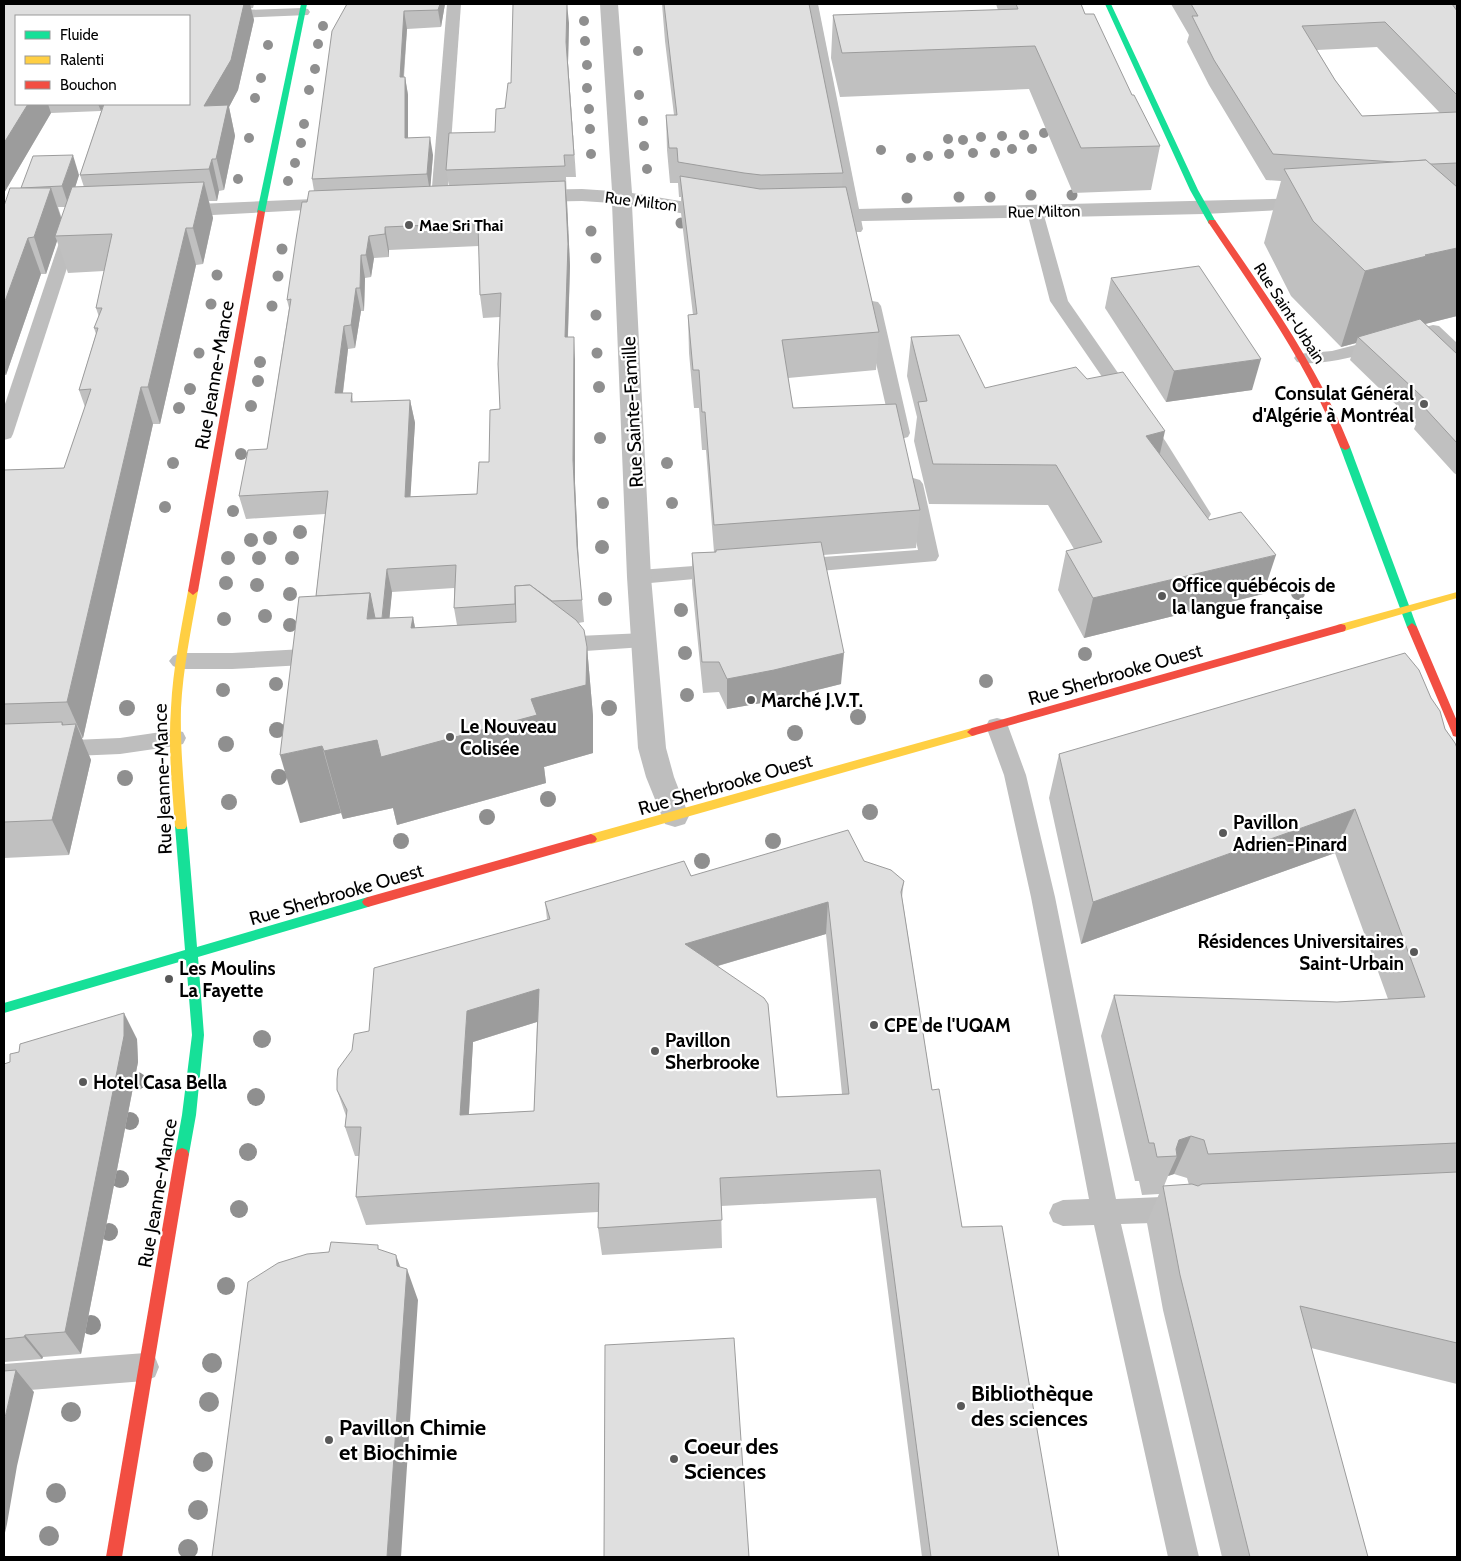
<svg xmlns="http://www.w3.org/2000/svg" width="1461" height="1561" font-family="Cabin,sans-serif">
<rect width="100%" height="100%" fill="#fff"/>
<g fill="none" stroke-linecap="round" stroke-linejoin="round">
<g fill="#bebebe" fill-rule="evenodd">
<path d="M 447,4 L 461,4 L 447,199 L 445,202 L 433,202 L 431,199 Z"/>
<path d="M 804,4 L 818,4 L 863,229 L 861,232 L 849,232 L 847,229 Z"/>
<path d="M 303,8 L 308,9 L 310,12 L 308,15 L 189,20 L 189,16 L 180,16 L 187,12 Z"/>
<path d="M 1035,207 L 1041,209 L 1043,212 L 1068,301 L 1166,442 L 1211,514 L 1208,519 L 1201,521 L 1194,519 L 1151,448 L 1050,301 L 1027,212 L 1029,209 Z"/>
<path d="M 72,223 L 78,225 L 80,228 L 13,434 L 11,438 L 4,440 L 4,407 L 64,228 L 66,225 Z"/>
<path d="M 872,301 L 878,302 L 881,306 L 910,433 L 908,437 L 901,439 L 894,437 L 892,433 L 863,306 L 866,302 Z"/>
<path d="M 1433,325 L 1439,326 L 1457,343 L 1457,358 L 1451,357 L 1429,336 C 1398,344 1326,369 1297,362 L 1294,358 L 1297,354 L 1332,351 Z"/>
<path d="M 913,478 L 920,480 L 923,484 L 939,556 L 936,561 L 796,573 L 789,571 L 786,566 L 789,561 L 796,559 L 918,550 L 903,484 L 906,480 Z"/>
<path d="M 721,564 L 728,566 L 731,571 L 728,576 L 639,584 L 632,582 L 629,577 L 632,572 L 639,570 Z"/>
<path d="M 644,633 L 651,635 L 654,640 L 651,645 L 644,647 L 556,653 L 549,650 L 545,645 L 549,640 L 556,637 Z"/>
<path d="M 322,648 L 329,651 L 333,656 L 329,661 L 322,664 L 232,669 L 180,669 L 173,666 L 169,661 L 173,656 L 180,653 L 232,653 Z"/>
<path d="M 997,718 L 1005,720 L 1008,726 L 1026,775 L 1055,897 L 1116,1199 L 1184,1196 L 1194,1200 L 1198,1209 L 1194,1218 L 1184,1222 L 1121,1224 L 1199,1557 L 1168,1557 L 1094,1225 L 1063,1226 L 1053,1222 L 1049,1213 L 1053,1204 L 1063,1200 L 1089,1199 L 1031,897 L 1004,775 L 986,726 L 989,720 Z"/>
<path d="M 175,730 L 183,732 L 186,738 L 183,744 L 175,746 L 120,754 L 4,759 L 4,743 L 120,738 Z"/>
<path d="M 145,1353 L 155,1357 L 159,1367 L 155,1377 L 145,1381 L 4,1392 L 4,1364 Z"/>
</g>
<g fill="#bebebe" fill-rule="evenodd">
<path d="M 600,4 L 618,4 L 632,193 L 716,207 L 723,209 L 726,213 L 723,217 L 716,219 L 632,205 L 651,577 L 666,748 L 674,777 L 689,816 L 685,824 L 675,827 L 665,824 L 646,777 L 638,748 L 627,577 L 612,203 L 582,201 L 528,202 L 521,200 L 518,196 L 521,192 L 528,190 L 582,189 L 612,191 Z"/>
<path d="M 1444,4 L 1457,4 L 1457,16 L 1451,15 Z"/>
<path d="M 338,198 L 345,200 L 348,204 L 345,208 L 174,217 L 167,215 L 164,211 L 167,207 L 174,205 Z"/>
<path d="M 1311,198 L 1318,200 L 1321,204 L 1318,208 L 1204,214 L 817,222 L 810,220 L 807,216 L 810,212 L 817,210 Z"/>
</g>
<g fill="#16e098" fill-rule="evenodd">
<path d="M 301,4 L 307,4 L 265,212 L 261,214 L 257,212 Z"/>
<path d="M 1105,4 L 1111,4 L 1198,190 L 1216,222 L 1215,224 L 1209,224 L 1190,190 Z"/>
<path d="M 1345,444 L 1350,447 L 1417,627 L 1416,630 L 1412,631 L 1407,627 L 1340,447 Z"/>
<path d="M 181,821 L 185,823 L 187,826 L 197,947 L 368,897 L 372,899 L 374,902 L 372,905 L 368,907 L 198,957 L 204,1035 L 196,1115 L 189,1154 L 187,1158 L 182,1160 L 177,1158 L 175,1154 L 182,1115 L 192,1035 L 186,960 L 4,1013 L 4,1003 L 185,950 L 175,826 L 177,823 Z"/>
</g>
<g fill="#ffcf43" fill-rule="evenodd">
<path d="M 193,587 L 198,591 C 191,630 183,669 181,708 C 180,747 184,787 187,826 L 185,829 L 177,829 L 175,826 C 172,787 168,747 171,708 C 173,668 181,630 188,591 Z"/>
<path d="M 1457,592 L 1457,598 L 1341,632 L 1336,628 L 1337,625 Z"/>
<path d="M 972,728 L 977,732 L 976,735 L 591,844 L 587,842 L 585,839 L 587,836 L 591,834 Z"/>
</g>
<g fill="#f24e42" fill-rule="evenodd">
<path d="M 258,210 L 265,212 L 198,591 L 193,595 L 188,591 Z"/>
<path d="M 1209,220 L 1215,220 C 1265,293 1317,364 1350,447 L 1348,449 L 1345,450 L 1340,447 C 1308,364 1257,295 1208,222 Z"/>
<path d="M 1412,623 L 1417,627 L 1457,721 L 1457,737 L 1453,736 L 1452,733 L 1407,627 Z"/>
<path d="M 1341,624 L 1345,625 L 1346,628 L 1345,631 L 972,736 L 967,732 L 972,728 Z"/>
<path d="M 591,834 L 595,836 L 597,839 L 595,842 L 368,907 L 364,905 L 362,902 L 364,899 L 368,897 Z"/>
<path d="M 182,1148 L 187,1150 L 189,1154 L 122,1557 L 106,1557 L 175,1154 L 177,1150 Z"/>
</g>
</g>
<g fill="#8f8f8f">
<circle cx="584" cy="21" r="5"/>
<circle cx="323" cy="26" r="5"/>
<circle cx="585" cy="41" r="5"/>
<circle cx="318" cy="44" r="5"/>
<circle cx="268" cy="45" r="5"/>
<circle cx="638" cy="51" r="5"/>
<circle cx="587" cy="65" r="5"/>
<circle cx="315" cy="69" r="5"/>
<circle cx="261" cy="78" r="5"/>
<circle cx="587" cy="88" r="5"/>
<circle cx="309" cy="90" r="5"/>
<circle cx="639" cy="95" r="5"/>
<circle cx="255" cy="98" r="5"/>
<circle cx="589" cy="109" r="5"/>
<circle cx="643" cy="121" r="5"/>
<circle cx="304" cy="124" r="5"/>
<circle cx="590" cy="129" r="5"/>
<circle cx="1044" cy="133" r="5"/>
<circle cx="1024" cy="135" r="5"/>
<circle cx="1002" cy="136" r="5"/>
<circle cx="981" cy="137" r="5"/>
<circle cx="249" cy="138" r="5"/>
<circle cx="948" cy="139" r="5"/>
<circle cx="963" cy="140" r="5"/>
<circle cx="301" cy="143" r="5"/>
<circle cx="644" cy="146" r="5"/>
<circle cx="1012" cy="149" r="5"/>
<circle cx="1032" cy="149" r="5"/>
<circle cx="881" cy="150" r="5"/>
<circle cx="973" cy="153" r="5"/>
<circle cx="995" cy="153" r="5"/>
<circle cx="591" cy="154" r="5"/>
<circle cx="949" cy="154" r="5"/>
<circle cx="928" cy="156" r="5"/>
<circle cx="911" cy="158" r="5"/>
<circle cx="295" cy="163" r="5"/>
<circle cx="647" cy="169" r="5"/>
<circle cx="238" cy="179" r="5"/>
<circle cx="288" cy="181" r="5"/>
<circle cx="1031" cy="195" r="5.5"/>
<circle cx="1072" cy="195" r="5.5"/>
<circle cx="959" cy="197" r="5.5"/>
<circle cx="990" cy="197" r="5.5"/>
<circle cx="907" cy="198" r="5.5"/>
<circle cx="681" cy="223" r="5.5"/>
<circle cx="591" cy="231" r="5.5"/>
<circle cx="282" cy="249" r="5.5"/>
<circle cx="596" cy="258" r="5.5"/>
<circle cx="217" cy="275" r="5.5"/>
<circle cx="278" cy="276" r="5.5"/>
<circle cx="211" cy="304" r="5.5"/>
<circle cx="272" cy="306" r="5.5"/>
<circle cx="596" cy="315" r="5.5"/>
<circle cx="199" cy="353" r="5.5"/>
<circle cx="597" cy="353" r="5.5"/>
<circle cx="260" cy="362" r="6"/>
<circle cx="258" cy="381" r="6"/>
<circle cx="599" cy="387" r="6"/>
<circle cx="190" cy="389" r="6"/>
<circle cx="251" cy="406" r="6"/>
<circle cx="179" cy="408" r="6"/>
<circle cx="600" cy="438" r="6"/>
<circle cx="241" cy="454" r="6"/>
<circle cx="173" cy="463" r="6"/>
<circle cx="667" cy="463" r="6"/>
<circle cx="603" cy="503" r="6"/>
<circle cx="672" cy="503" r="6"/>
<circle cx="165" cy="507" r="6"/>
<circle cx="233" cy="511" r="6"/>
<circle cx="300" cy="532" r="7"/>
<circle cx="270" cy="538" r="7"/>
<circle cx="251" cy="540" r="7"/>
<circle cx="602" cy="547" r="7"/>
<circle cx="228" cy="558" r="7"/>
<circle cx="259" cy="558" r="7"/>
<circle cx="292" cy="558" r="7"/>
<circle cx="226" cy="583" r="7"/>
<circle cx="257" cy="585" r="7"/>
<circle cx="1298" cy="593" r="7"/>
<circle cx="290" cy="594" r="7"/>
<circle cx="605" cy="599" r="7"/>
<circle cx="681" cy="610" r="7"/>
<circle cx="265" cy="616" r="7"/>
<circle cx="224" cy="619" r="7"/>
<circle cx="290" cy="625" r="7"/>
<circle cx="685" cy="653" r="7"/>
<circle cx="1085" cy="654" r="7"/>
<circle cx="986" cy="681" r="7"/>
<circle cx="276" cy="684" r="7"/>
<circle cx="223" cy="690" r="7"/>
<circle cx="687" cy="695" r="7"/>
<circle cx="127" cy="708" r="8"/>
<circle cx="609" cy="708" r="8"/>
<circle cx="858" cy="717" r="8"/>
<circle cx="277" cy="730" r="8"/>
<circle cx="795" cy="733" r="8"/>
<circle cx="226" cy="744" r="8"/>
<circle cx="279" cy="777" r="8"/>
<circle cx="125" cy="778" r="8"/>
<circle cx="548" cy="799" r="8"/>
<circle cx="229" cy="802" r="8"/>
<circle cx="870" cy="812" r="8"/>
<circle cx="487" cy="817" r="8"/>
<circle cx="401" cy="841" r="8"/>
<circle cx="773" cy="841" r="8"/>
<circle cx="702" cy="861" r="8"/>
<circle cx="262" cy="1039" r="9"/>
<circle cx="137" cy="1081" r="9"/>
<circle cx="256" cy="1097" r="9"/>
<circle cx="130" cy="1121" r="9"/>
<circle cx="248" cy="1152" r="9"/>
<circle cx="120" cy="1179" r="9"/>
<circle cx="239" cy="1209" r="9"/>
<circle cx="109" cy="1232" r="9"/>
<circle cx="226" cy="1286" r="9"/>
<circle cx="91" cy="1325" r="10"/>
<circle cx="212" cy="1363" r="10"/>
<circle cx="209" cy="1402" r="10"/>
<circle cx="71" cy="1412" r="10"/>
<circle cx="203" cy="1462" r="10"/>
<circle cx="56" cy="1493" r="10"/>
<circle cx="198" cy="1510" r="10"/>
<circle cx="49" cy="1536" r="10"/>
<circle cx="188" cy="1549" r="10"/>
</g>
<g fill="#c0c0c0" fill-rule="evenodd">
<path d="M 4,4 L 254,4 L 253,8 L 251,8 L 254,20 L 238,90 L 229,107 L 235,136 L 224,190 L 219,191 L 217,201 L 209,201 L 213,218 L 203,264 L 196,265 L 160,424 L 153,424 L 83,738 L 82,738 L 91,760 L 69,855 L 4,858 L 4,470 L 64,468 L 85,407 L 79,390 L 96,334 L 94,328 L 99,317 L 96,308 L 104,271 L 68,273 L 57,241 L 46,274 L 41,274 L 6,375 L 4,375 L 4,206 L 22,188 L 79,175 L 75,187 L 84,187 L 80,175 L 103,106 L 101,111 L 51,113 L 4,193 ZM 16,16 L 189,104 L 16,104 ZM 58,207 L 66,207 L 62,219 Z"/>
<path d="M 347,4 L 445,4 L 441,27 L 407,29 L 404,77 L 405,77 L 408,95 L 408,138 L 433,155 L 430,187 L 449,186 L 446,170 L 495,132 L 505,108 L 511,83 L 569,23 L 568,63 L 576,177 L 566,177 L 570,266 L 568,337 L 575,360 L 575,483 L 579,566 L 584,622 L 578,623 L 587,647 L 593,716 L 593,753 L 544,767 L 546,783 L 397,825 L 393,808 L 343,819 L 341,813 L 300,823 L 316,596 L 325,514 L 246,519 L 239,496 L 267,449 L 289,308 L 287,300 L 307,202 L 314,191 L 312,179 ZM 479,246 L 480,295 L 483,318 L 500,317 L 500,409 L 489,462 L 477,494 L 410,497 L 415,423 L 410,400 L 353,402 L 352,393 L 343,393 L 348,349 L 355,348 L 361,311 L 364,311 L 365,278 L 371,277 L 374,258 L 389,257 L 389,250 ZM 454,588 L 454,608 L 457,625 L 415,628 L 413,617 L 389,618 L 392,592 Z"/>
<path d="M 662,4 L 809,4 L 843,173 L 842,187 L 879,332 L 876,370 L 788,378 L 793,408 L 920,510 L 916,548 L 823,555 L 841,684 L 773,701 L 727,709 L 719,692 L 703,693 L 692,584 L 692,553 L 714,552 L 706,450 L 702,450 L 699,408 L 694,408 L 689,353 L 688,315 L 693,315 L 681,213 L 681,197 L 679,197 L 678,183 L 670,183 L 667,150 L 666,115 L 674,115 L 665,41 Z"/>
<path d="M 996,4 L 1081,4 L 1085,14 L 1132,95 L 1160,146 L 1151,190 L 1073,193 L 1029,89 L 840,97 L 831,58 L 833,15 L 998,10 Z"/>
<path d="M 1171,4 L 1452,4 L 1457,11 L 1457,316 L 1425,324 L 1457,354 L 1457,475 L 1454,473 L 1414,429 L 1416,424 L 1350,360 L 1356,343 L 1341,347 L 1291,296 L 1264,243 L 1281,181 L 1266,180 L 1209,85 L 1187,42 L 1189,35 ZM 1377,47 L 1440,113 L 1362,116 L 1335,80 L 1317,50 Z"/>
<path d="M 1111,278 L 1252,390 L 1166,402 L 1105,308 Z"/>
<path d="M 911,337 L 985,388 L 1087,379 L 1160,454 L 1263,594 L 1084,638 L 1058,590 L 1066,551 L 1074,549 L 1048,505 L 929,504 L 914,441 L 917,417 L 907,376 Z"/>
<path d="M 1431,698 L 1445,729 L 1457,748 L 1457,1384 L 1311,1348 L 1368,1557 L 1222,1557 L 1163,1310 L 1147,1223 L 1159,1194 L 1142,1195 L 1139,1181 L 1135,1181 L 1101,1036 L 1114,995 L 1337,1002 L 1388,999 L 1335,853 L 1081,944 L 1049,798 L 1059,754 ZM 1174,1174 L 1187,1178 L 1189,1185 L 1164,1186 L 1168,1176 Z"/>
<path d="M 864,861 L 904,881 L 902,897 L 932,1090 L 962,1227 L 1059,1557 L 922,1557 L 876,1198 L 721,1206 L 722,1248 L 602,1255 L 598,1228 L 598,1212 L 366,1225 L 356,1197 L 359,1156 L 355,1156 L 345,1127 L 346,1116 L 337,1090 L 369,1031 L 547,919 L 545,902 L 691,876 ZM 826,934 L 842,1094 L 777,1097 L 718,966 ZM 537,1022 L 534,1111 L 469,1114 L 473,1042 Z"/>
<path d="M 137,1039 L 138,1062 L 81,1354 L 43,1357 L 42,1359 L 4,1362 L 4,1064 Z"/>
</g>
<g fill="#9c9c9c">
<path d="M 244,4 L 250,4 L 254,20 L 238,90 L 229,107 L 235,136 L 224,190 L 204,106 Z"/>
<path d="M 440,4 L 445,4 L 441,27 L 438,10 Z"/>
<path d="M 567,4 L 569,23 L 568,63 L 576,177 L 566,42 Z"/>
<path d="M 404,11 L 407,29 L 402,95 L 400,77 Z"/>
<path d="M 405,77 L 408,95 L 408,156 L 405,138 Z"/>
<path d="M 28,104 L 48,104 L 51,113 L 4,193 L 4,143 Z"/>
<path d="M 98,104 L 104,104 L 101,111 Z"/>
<path d="M 430,137 L 433,155 L 430,192 L 427,174 Z"/>
<path d="M 73,155 L 79,175 L 69,207 L 62,186 Z"/>
<path d="M 212,159 L 219,191 L 217,201 L 209,169 Z"/>
<path d="M 565,181 L 567,204 L 570,266 L 567,360 L 565,337 Z"/>
<path d="M 204,182 L 213,218 L 203,264 L 193,228 Z"/>
<path d="M 51,188 L 63,224 L 55,236 L 57,241 L 46,274 L 34,237 Z"/>
<path d="M 385,227 L 389,250 L 389,257 L 385,234 Z"/>
<path d="M 186,228 L 196,265 L 160,424 L 148,387 Z"/>
<path d="M 369,236 L 374,258 L 371,277 L 366,255 Z"/>
<path d="M 28,238 L 41,274 L 6,375 L 4,370 L 4,304 Z"/>
<path d="M 1457,248 L 1457,316 L 1401,330 L 1358,337 L 1356,343 L 1341,347 L 1365,271 L 1425,255 Z"/>
<path d="M 361,255 L 365,278 L 364,311 L 360,288 Z"/>
<path d="M 356,288 L 361,311 L 355,348 L 351,325 Z"/>
<path d="M 344,326 L 348,349 L 340,416 L 335,393 Z"/>
<path d="M 574,337 L 575,360 L 575,483 L 579,569 L 577,546 L 573,460 Z"/>
<path d="M 1261,359 L 1252,390 L 1166,402 L 1174,371 Z"/>
<path d="M 141,387 L 153,424 L 83,738 L 67,702 Z"/>
<path d="M 410,400 L 415,423 L 409,520 L 405,497 Z"/>
<path d="M 1165,431 L 1156,471 L 1146,436 Z"/>
<path d="M 1276,555 L 1263,594 L 1084,638 L 1093,598 Z"/>
<path d="M 387,569 L 392,592 L 387,644 L 382,621 Z"/>
<path d="M 370,593 L 385,663 L 367,619 Z"/>
<path d="M 413,617 L 426,686 L 411,628 Z"/>
<path d="M 587,647 L 593,716 L 593,753 L 544,767 L 546,783 L 397,825 L 393,808 L 343,819 L 324,751 L 531,699 Z"/>
<path d="M 844,653 L 841,684 L 773,701 L 727,709 L 727,679 Z"/>
<path d="M 62,722 L 71,741 L 76,724 L 91,760 L 69,855 L 52,820 Z"/>
<path d="M 322,746 L 341,813 L 300,823 L 280,755 Z"/>
<path d="M 1355,809 L 1335,853 L 1081,944 L 1093,902 Z"/>
<path d="M 828,902 L 826,934 L 686,975 L 685,944 Z"/>
<path d="M 539,989 L 543,1020 L 473,1042 L 467,1144 L 460,1115 L 467,1011 Z"/>
<path d="M 124,1013 L 137,1039 L 138,1062 L 81,1354 L 65,1332 Z"/>
<path d="M 1191,1136 L 1174,1174 L 1168,1176 L 1177,1156 L 1172,1156 L 1179,1140 Z"/>
<path d="M 396,1255 L 406,1283 L 407,1269 L 418,1300 L 401,1557 L 387,1557 L 397,1266 Z"/>
<path d="M 25,1335 L 43,1357 L 42,1359 L 24,1337 Z"/>
<path d="M 16,1370 L 34,1392 L 17,1466 L 7,1524 L 4,1537 L 4,1422 Z"/>
</g>
<g fill="#dfdfdf" stroke="#9c9c9c" fill-rule="evenodd">
<path d="M 4,4 L 244,4 L 231,60 L 204,106 L 228,105 L 216,159 L 212,159 L 209,169 L 80,175 L 104,104 L 189,104 L 189,16 L 16,16 L 16,104 L 28,104 L 4,143 Z"/>
<path d="M 347,4 L 440,4 L 438,10 L 404,11 L 400,77 L 405,77 L 405,138 L 430,137 L 427,174 L 312,179 L 332,31 Z"/>
<path d="M 513,4 L 567,4 L 566,42 L 574,155 L 564,155 L 565,166 L 446,170 L 449,133 L 495,132 L 496,109 L 505,108 L 508,83 L 511,83 Z"/>
<path d="M 664,4 L 809,4 L 843,173 L 761,175 L 744,173 L 678,162 L 677,148 L 669,148 L 666,115 L 677,115 Z"/>
<path d="M 1016,4 L 1081,4 L 1085,14 L 1094,14 L 1132,95 L 1134,95 L 1160,146 L 1081,148 L 1035,46 L 842,53 L 833,15 L 1018,9 Z"/>
<path d="M 1191,4 L 1452,4 L 1457,11 L 1457,95 L 1385,22 L 1302,26 L 1335,80 L 1362,116 L 1457,112 L 1457,163 L 1434,164 L 1430,164 L 1426,160 L 1395,162 L 1273,154 L 1214,60 L 1192,16 L 1198,16 Z"/>
<path d="M 73,155 L 62,186 L 21,188 L 33,156 Z"/>
<path d="M 1426,160 L 1457,187 L 1457,248 L 1425,255 L 1427,256 L 1365,271 L 1313,221 L 1284,169 Z"/>
<path d="M 680,176 L 760,189 L 846,187 L 879,332 L 782,340 L 793,408 L 896,404 L 920,510 L 714,525 L 705,412 L 702,412 L 699,370 L 693,370 L 688,315 L 697,314 Z"/>
<path d="M 565,181 L 568,244 L 565,337 L 574,337 L 573,460 L 577,546 L 582,600 L 552,601 L 530,585 L 515,586 L 515,604 L 454,608 L 456,565 L 387,569 L 382,618 L 375,618 L 370,593 L 316,596 L 328,491 L 239,496 L 248,450 L 267,449 L 291,299 L 287,300 L 296,239 L 302,202 L 307,202 L 309,191 ZM 478,223 L 480,295 L 501,293 L 498,364 L 500,409 L 490,410 L 489,462 L 479,462 L 477,494 L 405,497 L 410,400 L 351,402 L 352,393 L 335,393 L 344,326 L 351,325 L 356,288 L 360,288 L 361,255 L 366,255 L 369,236 L 385,234 L 385,227 Z"/>
<path d="M 204,182 L 193,228 L 186,228 L 148,387 L 141,387 L 67,702 L 4,704 L 4,470 L 64,468 L 91,389 L 79,390 L 98,328 L 94,328 L 102,308 L 96,308 L 112,234 L 55,236 L 72,187 Z"/>
<path d="M 10,188 L 51,188 L 34,237 L 28,238 L 4,304 L 4,206 Z"/>
<path d="M 1199,266 L 1261,359 L 1174,371 L 1111,278 Z"/>
<path d="M 1420,319 L 1457,354 L 1457,443 L 1423,406 L 1430,404 L 1358,337 Z"/>
<path d="M 959,335 L 985,388 L 1076,367 L 1087,379 L 1123,372 L 1165,431 L 1146,436 L 1209,520 L 1241,512 L 1276,555 L 1093,598 L 1066,551 L 1102,542 L 1056,465 L 933,464 L 918,402 L 927,401 L 911,337 Z"/>
<path d="M 821,542 L 844,653 L 774,670 L 727,679 L 719,662 L 702,662 L 692,553 L 716,552 L 716,550 Z"/>
<path d="M 530,585 L 576,620 L 584,630 L 587,647 L 586,685 L 531,699 L 537,715 L 381,757 L 377,740 L 324,751 L 322,746 L 280,755 L 299,597 L 370,593 L 367,619 L 413,617 L 411,628 L 516,622 L 515,586 Z"/>
<path d="M 1405,653 L 1419,670 L 1431,698 L 1440,711 L 1445,729 L 1455,743 L 1457,748 L 1457,1143 L 1208,1154 L 1204,1140 L 1191,1136 L 1179,1140 L 1176,1149 L 1177,1156 L 1157,1157 L 1154,1143 L 1149,1143 L 1114,995 L 1337,1002 L 1425,997 L 1355,809 L 1093,902 L 1059,754 Z"/>
<path d="M 62,722 L 62,725 L 76,724 L 52,820 L 4,822 L 4,724 Z"/>
<path d="M 848,830 L 864,861 L 891,870 L 904,881 L 901,892 L 932,1090 L 939,1089 L 962,1227 L 1002,1226 L 1059,1557 L 931,1557 L 880,1170 L 720,1178 L 722,1220 L 598,1228 L 599,1183 L 356,1197 L 361,1127 L 345,1127 L 347,1110 L 337,1090 L 337,1079 L 338,1069 L 352,1050 L 354,1034 L 369,1031 L 374,968 L 550,919 L 545,902 L 684,861 L 691,876 ZM 828,902 L 849,1094 L 777,1097 L 768,1004 L 764,998 L 685,944 ZM 539,989 L 534,1111 L 460,1115 L 467,1011 Z"/>
<path d="M 124,1013 L 124,1036 L 65,1332 L 25,1335 L 24,1337 L 4,1339 L 4,1064 L 10,1062 L 10,1054 L 19,1052 L 20,1044 Z"/>
<path d="M 1457,1172 L 1457,1343 L 1300,1306 L 1368,1557 L 1250,1557 L 1180,1275 L 1163,1186 L 1192,1184 L 1198,1186 L 1202,1184 Z"/>
<path d="M 331,1242 L 378,1245 L 378,1249 L 396,1255 L 397,1266 L 407,1269 L 387,1557 L 212,1557 L 248,1282 L 278,1263 L 307,1254 L 329,1252 Z"/>
<path d="M 734,1338 L 749,1557 L 604,1557 L 605,1345 Z"/>
<path d="M 16,1370 L 4,1422 L 4,1371 Z"/>
</g>
<g fill="#595959" stroke="#fff" stroke-width="2">
<circle cx="409" cy="225" r="5"/>
<circle cx="1424" cy="404" r="5"/>
<circle cx="1162" cy="596" r="5"/>
<circle cx="751" cy="700" r="5"/>
<circle cx="450" cy="737" r="5"/>
<circle cx="1223" cy="833" r="5"/>
<circle cx="1414" cy="952" r="5"/>
<circle cx="169" cy="979" r="5"/>
<circle cx="874" cy="1025" r="5"/>
<circle cx="655" cy="1051" r="5"/>
<circle cx="83" cy="1082" r="5"/>
<circle cx="961" cy="1406" r="5"/>
<circle cx="329" cy="1440" r="5"/>
<circle cx="674" cy="1459" r="5"/>
</g>
<g text-anchor="middle" stroke-width="4.5" stroke-linejoin="round" paint-order="stroke">
<g font-size="16" fill="#000" stroke="#fff">
<text transform="translate(641 201) rotate(7)" y="6">Rue Milton</text>
<text transform="translate(1044 211) rotate(-1)" y="6">Rue Milton</text>
<text transform="translate(1290 313) rotate(57)" y="6">Rue Saint-Urbain</text>
</g>
<g font-size="16" font-weight="bold" fill="#000" stroke="#fff" text-anchor="start">
<text x="419" y="231">Mae Sri Thai</text>
</g>
<g font-size="19" fill="#000" stroke="#fff">
<text transform="translate(214 375) rotate(-80)" y="7">Rue Jeanne-Mance</text>
<text transform="translate(632 412) rotate(-93)" y="7">Rue Sainte-Famille</text>
<text transform="translate(1115 674) rotate(-16)" y="7">Rue Sherbrooke Ouest</text>
<text transform="translate(162 779) rotate(-92)" y="7">Rue Jeanne-Mance</text>
<text transform="translate(725 784) rotate(-16)" y="7">Rue Sherbrooke Ouest</text>
<text transform="translate(336 894) rotate(-16)" y="7">Rue Sherbrooke Ouest</text>
<text transform="translate(157 1193) rotate(-80)" y="7">Rue Jeanne-Mance</text>
</g>
<g font-size="19" font-weight="bold" fill="#000" stroke="#fff" text-anchor="start">
<text x="1414" y="400" text-anchor="end">Consulat Général<tspan x="1414" dy="22">d'Algérie à Montréal</tspan></text>
<text x="1172" y="592">Office québécois de<tspan x="1172" dy="22">la langue française</tspan></text>
<text x="761" y="707">Marché J.V.T.</text>
<text x="460" y="733">Le Nouveau<tspan x="460" dy="22">Colisée</tspan></text>
<text x="1233" y="829">Pavillon<tspan x="1233" dy="22">Adrien-Pinard</tspan></text>
<text x="1404" y="948" text-anchor="end">Résidences Universitaires<tspan x="1404" dy="22">Saint-Urbain</tspan></text>
<text x="179" y="975">Les Moulins<tspan x="179" dy="22">La Fayette</tspan></text>
<text x="884" y="1032">CPE de l'UQAM</text>
<text x="665" y="1047">Pavillon<tspan x="665" dy="22">Sherbrooke</tspan></text>
<text x="93" y="1089">Hotel Casa Bella</text>
</g>
<g font-size="22" font-weight="bold" fill="#000" stroke="#fff" text-anchor="start">
<text x="971" y="1401">Bibliothèque<tspan x="971" dy="25">des sciences</tspan></text>
<text x="339" y="1435">Pavillon Chimie<tspan x="339" dy="25">et Biochimie</tspan></text>
<text x="684" y="1454">Coeur des<tspan x="684" dy="25">Sciences</tspan></text>
</g>
</g>
<rect width="1461" height="1561" fill="none" stroke="#000000" stroke-width="10"/>
<rect x="15" y="15" width="175" height="90" fill="#ffffff" stroke="#999999"/>
<rect x="25" y="31" width="25" height="8" fill="#16e098" stroke="#999999"/>
<text x="60" y="40" font-size="15" fill="#000000">Fluide</text>
<rect x="25" y="56" width="25" height="8" fill="#ffcf43" stroke="#999999"/>
<text x="60" y="65" font-size="15" fill="#000000">Ralenti</text>
<rect x="25" y="81" width="25" height="8" fill="#f24e42" stroke="#999999"/>
<text x="60" y="90" font-size="15" fill="#000000">Bouchon</text>
</svg>
